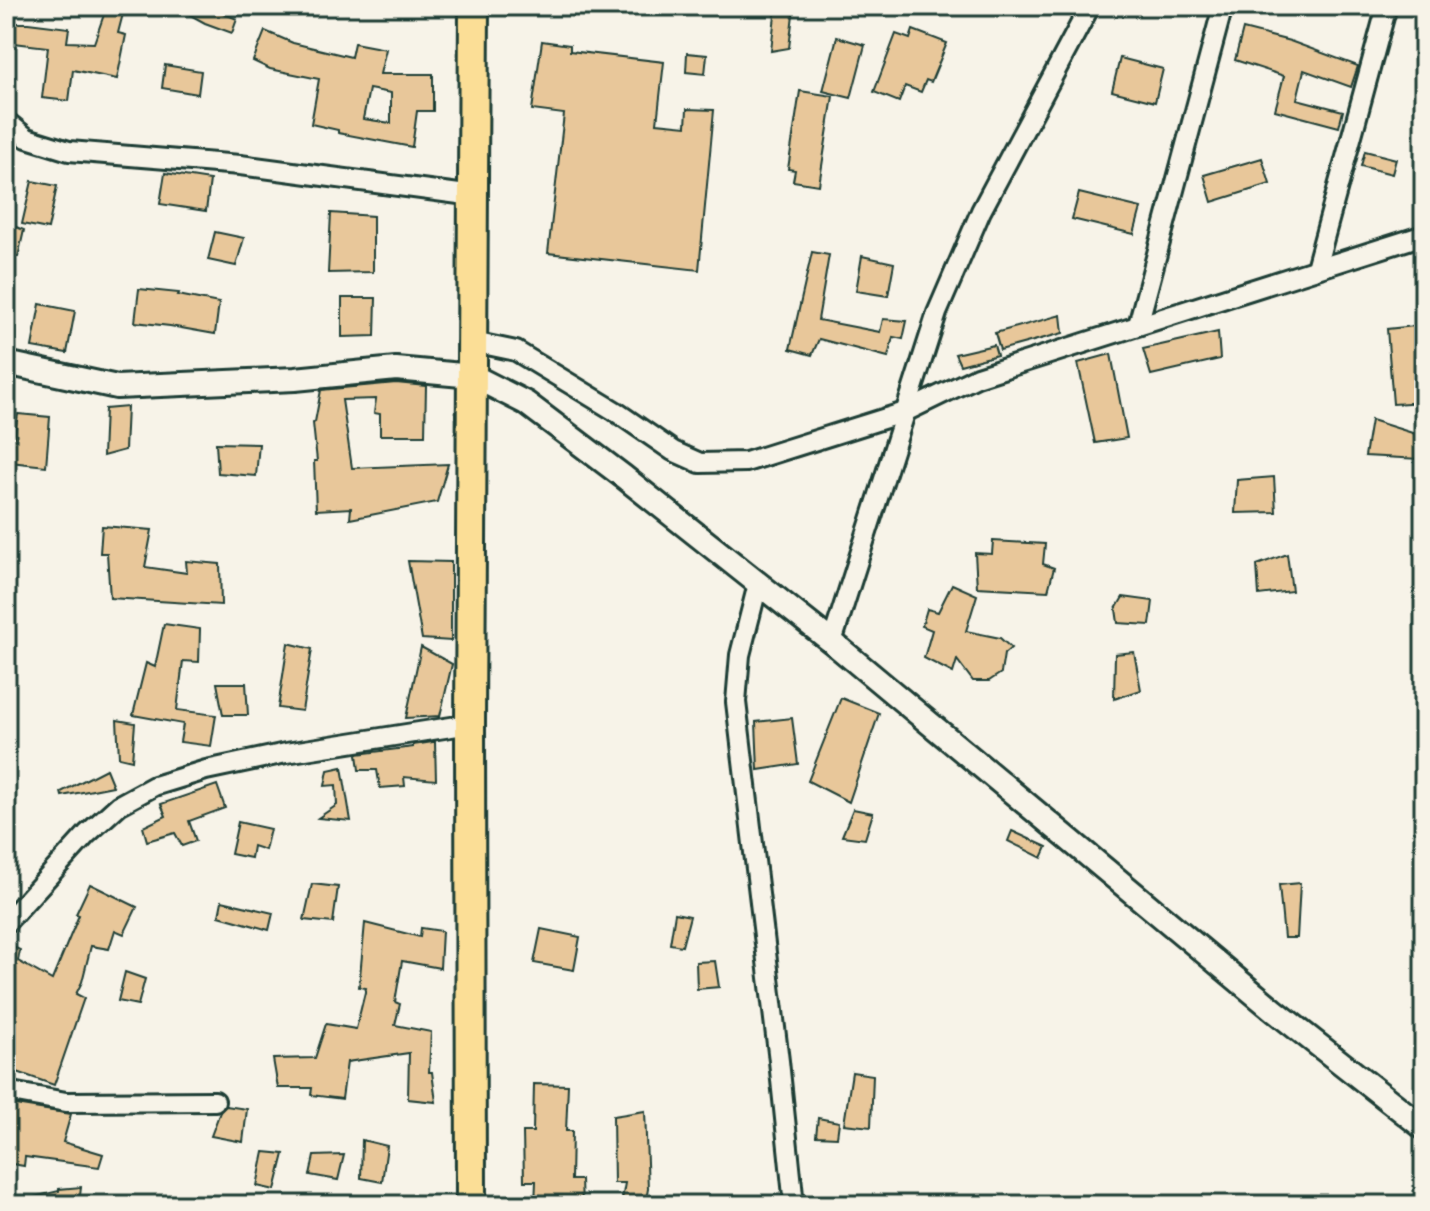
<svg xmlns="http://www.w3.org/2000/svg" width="1430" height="1211" font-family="'Indie Flower',sans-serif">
<rect width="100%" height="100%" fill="#f7f3e8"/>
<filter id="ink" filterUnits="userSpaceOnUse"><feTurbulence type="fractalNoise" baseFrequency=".0125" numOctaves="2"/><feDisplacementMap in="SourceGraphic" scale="16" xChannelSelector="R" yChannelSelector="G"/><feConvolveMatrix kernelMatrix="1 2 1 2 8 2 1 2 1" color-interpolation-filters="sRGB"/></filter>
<g filter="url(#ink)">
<g fill="#e8c79a" stroke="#1f3d34" stroke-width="2" fill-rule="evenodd">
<path d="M 107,6 L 125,6 L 118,33 L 126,35 L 117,79 L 73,70 L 69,101 L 42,98 L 48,47 L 6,42 L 6,23 L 28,23 L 69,28 L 67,42 L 94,43 Z"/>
<path d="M 174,6 L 206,6 L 237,19 L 232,33 L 205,23 Z"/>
<path d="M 776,6 L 794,6 L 789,48 L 771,51 Z"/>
<path d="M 1243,29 L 1290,41 L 1358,66 L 1351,87 L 1304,70 L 1297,99 L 1343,111 L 1339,127 L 1275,110 L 1284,76 L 1235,60 Z"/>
<path d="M 913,30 L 947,43 L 931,82 L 926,80 L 921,92 L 905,86 L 899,102 L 874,92 L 896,34 L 910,39 Z"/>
<path d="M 265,31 L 293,43 L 351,57 L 354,43 L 386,49 L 380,74 L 433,74 L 433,111 L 417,111 L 412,147 L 338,133 L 338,130 L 311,124 L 319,79 L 270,69 L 253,61 ZM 369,89 L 391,93 L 391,123 L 363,119 Z"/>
<path d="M 837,37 L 865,45 L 851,98 L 823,91 Z"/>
<path d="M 542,41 L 570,45 L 570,51 L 664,62 L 657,123 L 686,126 L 687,109 L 714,110 L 699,270 L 548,253 L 564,114 L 532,110 Z"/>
<path d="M 687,53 L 707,55 L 705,74 L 686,72 Z"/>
<path d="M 1120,58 L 1163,69 L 1155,102 L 1112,91 Z"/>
<path d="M 165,65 L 201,71 L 198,94 L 162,88 Z"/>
<path d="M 800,91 L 833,96 L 819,185 L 793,181 L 795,170 L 788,169 Z"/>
<path d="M 1365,151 L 1396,159 L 1392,174 L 1361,166 Z"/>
<path d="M 1262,158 L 1270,184 L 1212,202 L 1204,175 Z"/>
<path d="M 165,173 L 210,180 L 206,211 L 160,204 Z"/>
<path d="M 32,181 L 57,186 L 48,229 L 22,224 Z"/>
<path d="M 1079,193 L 1141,208 L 1134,234 L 1072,219 Z"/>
<path d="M 331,213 L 373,216 L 373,272 L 328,273 Z"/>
<path d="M 6,223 L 24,230 L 18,257 L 6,257 Z"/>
<path d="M 215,232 L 244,238 L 236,266 L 208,260 Z"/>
<path d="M 812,252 L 829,255 L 818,320 L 880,332 L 883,319 L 907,321 L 903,339 L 893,337 L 888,357 L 819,339 L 812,355 L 790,349 Z"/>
<path d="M 862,256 L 894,263 L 888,296 L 856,291 Z"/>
<path d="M 139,289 L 179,293 L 178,295 L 219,303 L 215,334 L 170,326 L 135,322 Z"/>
<path d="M 342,298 L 376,298 L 375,336 L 342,337 Z"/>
<path d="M 40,304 L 75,311 L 67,353 L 32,347 Z"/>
<path d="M 1061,315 L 1063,333 L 1000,350 L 995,333 Z"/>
<path d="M 1424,325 L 1424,402 L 1393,404 L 1387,329 Z"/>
<path d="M 1218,332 L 1220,359 L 1151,375 L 1143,349 Z"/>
<path d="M 994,345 L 997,355 L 960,365 L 955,354 Z"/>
<path d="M 1111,354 L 1127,438 L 1095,443 L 1078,363 Z"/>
<path d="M 396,383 L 426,386 L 425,435 L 380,435 L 380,414 L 374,413 L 376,399 L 342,400 L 352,468 L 448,464 L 437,502 L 350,519 L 351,508 L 316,510 L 314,461 L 317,461 L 313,423 L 315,422 L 321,390 Z"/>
<path d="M 127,407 L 125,450 L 103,456 L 105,409 Z"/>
<path d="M 18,414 L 50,417 L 46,466 L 10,462 Z"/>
<path d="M 1371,420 L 1422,436 L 1420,459 L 1365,456 Z"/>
<path d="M 216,443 L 259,444 L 256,476 L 218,473 Z"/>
<path d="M 1274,477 L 1276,512 L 1235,513 L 1237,480 Z"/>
<path d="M 102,526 L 152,530 L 145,567 L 187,573 L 186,561 L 220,564 L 221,605 L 110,598 L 107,553 L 100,553 Z"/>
<path d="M 993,541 L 1045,544 L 1043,564 L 1054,568 L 1048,591 L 977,587 L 975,553 L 992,554 Z"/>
<path d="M 1287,554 L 1292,591 L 1259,595 L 1257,565 Z"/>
<path d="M 408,561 L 451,562 L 451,641 L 422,639 Z"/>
<path d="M 952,584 L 977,595 L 966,631 L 1000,638 L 1011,648 L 1004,654 L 1001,673 L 989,681 L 973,681 L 957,660 L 953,673 L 924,658 L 932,630 L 922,626 L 927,609 L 938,612 Z"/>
<path d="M 1123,597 L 1153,601 L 1150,625 L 1118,623 L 1116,609 Z"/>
<path d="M 164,624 L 200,629 L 199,662 L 183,661 L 177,710 L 216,715 L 211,746 L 180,742 L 183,724 L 133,715 L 146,663 L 155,667 Z"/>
<path d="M 288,643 L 312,649 L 302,711 L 278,708 Z"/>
<path d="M 421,647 L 452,664 L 440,716 L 406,718 Z"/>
<path d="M 1134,652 L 1141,690 L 1114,699 L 1115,654 Z"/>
<path d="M 217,683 L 246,683 L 248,715 L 223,715 Z"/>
<path d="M 841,698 L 879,713 L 849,802 L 808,781 Z"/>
<path d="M 792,718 L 798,764 L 758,770 L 756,722 Z"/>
<path d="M 117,720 L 135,723 L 132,760 L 119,757 Z"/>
<path d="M 433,742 L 435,742 L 436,780 L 404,777 L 405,786 L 380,788 L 377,770 L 359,770 L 357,754 L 413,747 L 413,745 Z"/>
<path d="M 342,767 L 351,821 L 318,818 L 337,805 L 336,785 L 325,786 L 328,770 Z"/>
<path d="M 106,769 L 113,786 L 62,796 L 61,792 Z"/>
<path d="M 217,785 L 225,808 L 189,821 L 196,841 L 182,846 L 175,833 L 147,841 L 143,827 L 166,816 L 161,804 Z"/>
<path d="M 853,809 L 873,813 L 865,839 L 842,836 Z"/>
<path d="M 238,822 L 270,829 L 265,850 L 253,846 L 251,858 L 231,854 Z"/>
<path d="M 1012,831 L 1047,847 L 1042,858 L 1008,841 Z"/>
<path d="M 1300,883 L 1297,938 L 1284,938 L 1279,885 Z"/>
<path d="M 90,884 L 137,907 L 124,934 L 115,930 L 109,949 L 91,946 L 82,982 L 76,994 L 84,998 L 54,1085 L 6,1068 L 6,952 L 9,945 L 20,950 L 18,961 L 52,980 L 79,915 L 76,914 Z"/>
<path d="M 312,884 L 338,887 L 333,923 L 304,920 Z"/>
<path d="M 222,901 L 273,913 L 269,930 L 219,916 Z"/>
<path d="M 675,913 L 690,916 L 682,946 L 670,944 Z"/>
<path d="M 365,923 L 420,937 L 421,928 L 442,931 L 440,968 L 402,961 L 395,1002 L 400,1004 L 395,1025 L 431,1032 L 429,1072 L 432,1072 L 436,1102 L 408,1099 L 409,1053 L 347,1062 L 342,1099 L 311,1095 L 312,1088 L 278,1088 L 273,1059 L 315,1058 L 326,1024 L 356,1029 L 366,988 L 359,987 Z"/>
<path d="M 541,929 L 580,937 L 574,970 L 534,963 Z"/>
<path d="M 715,961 L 719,987 L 697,989 L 696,962 Z"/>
<path d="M 125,972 L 145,979 L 138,1005 L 118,1001 Z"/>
<path d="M 852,1072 L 873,1075 L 871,1127 L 844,1124 Z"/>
<path d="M 534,1084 L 568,1085 L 566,1131 L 572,1131 L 571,1180 L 581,1180 L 582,1205 L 535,1205 L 536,1181 L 524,1181 L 523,1132 L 533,1132 Z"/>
<path d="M 9,1104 L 71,1114 L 63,1142 L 103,1154 L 99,1167 L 25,1157 L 24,1166 L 6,1163 L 6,1117 Z"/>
<path d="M 226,1106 L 247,1109 L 243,1142 L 211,1136 L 220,1112 Z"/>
<path d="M 645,1111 L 648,1189 L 645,1205 L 621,1205 L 625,1183 L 614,1183 L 613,1116 Z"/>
<path d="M 818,1118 L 839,1122 L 837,1137 L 816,1136 Z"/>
<path d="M 362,1140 L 387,1146 L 382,1182 L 361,1178 Z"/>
<path d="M 264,1152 L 284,1154 L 275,1190 L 257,1186 Z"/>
<path d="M 344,1155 L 338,1180 L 310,1175 L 314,1156 Z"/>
<path d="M 81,1187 L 79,1205 L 21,1205 L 21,1200 L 59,1191 L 59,1189 Z"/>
</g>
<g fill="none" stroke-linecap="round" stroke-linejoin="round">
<g stroke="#1f3d34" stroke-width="24">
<g id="minor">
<path d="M 6,121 L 27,138 L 69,151 L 240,165 L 474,196"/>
<path d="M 1316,268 L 1387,6"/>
<path d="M 1138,325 L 1223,6"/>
<path d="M 473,342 L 516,351 L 615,411 L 673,451 L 700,463 L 746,462 L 905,412 L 977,377 L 1424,235"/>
<path d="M 758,584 L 740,655 L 736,702 L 779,1061 L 794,1205"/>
<path d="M 832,642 L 937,313 L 981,211 L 1090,6"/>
<path d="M 6,923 L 87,834 L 119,805 L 154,786 L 206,770 L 286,753 L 470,724"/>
<path d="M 6,1091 L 66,1102 L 215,1101"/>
</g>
</g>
<g stroke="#1f3d34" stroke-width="28">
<path id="tertiary" d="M 6,363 L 117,387 L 295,379 L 396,369 L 473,376 L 526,403 L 624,477 L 832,642 L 1275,1011 L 1424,1128"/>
</g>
<g stroke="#1f3d34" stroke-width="34">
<path id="primary" d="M 471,1205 L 470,724 L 474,6"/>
</g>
<use href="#minor" stroke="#f7f3e8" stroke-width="18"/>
<use href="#tertiary" stroke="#f7f3e8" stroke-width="22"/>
<use href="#primary" stroke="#fbde96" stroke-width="28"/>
</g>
</g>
<rect width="1430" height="1211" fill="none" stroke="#f7f3e8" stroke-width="32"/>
<rect x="16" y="16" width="1398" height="1179" fill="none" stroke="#1f3d34" stroke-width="3" filter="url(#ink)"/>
</svg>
